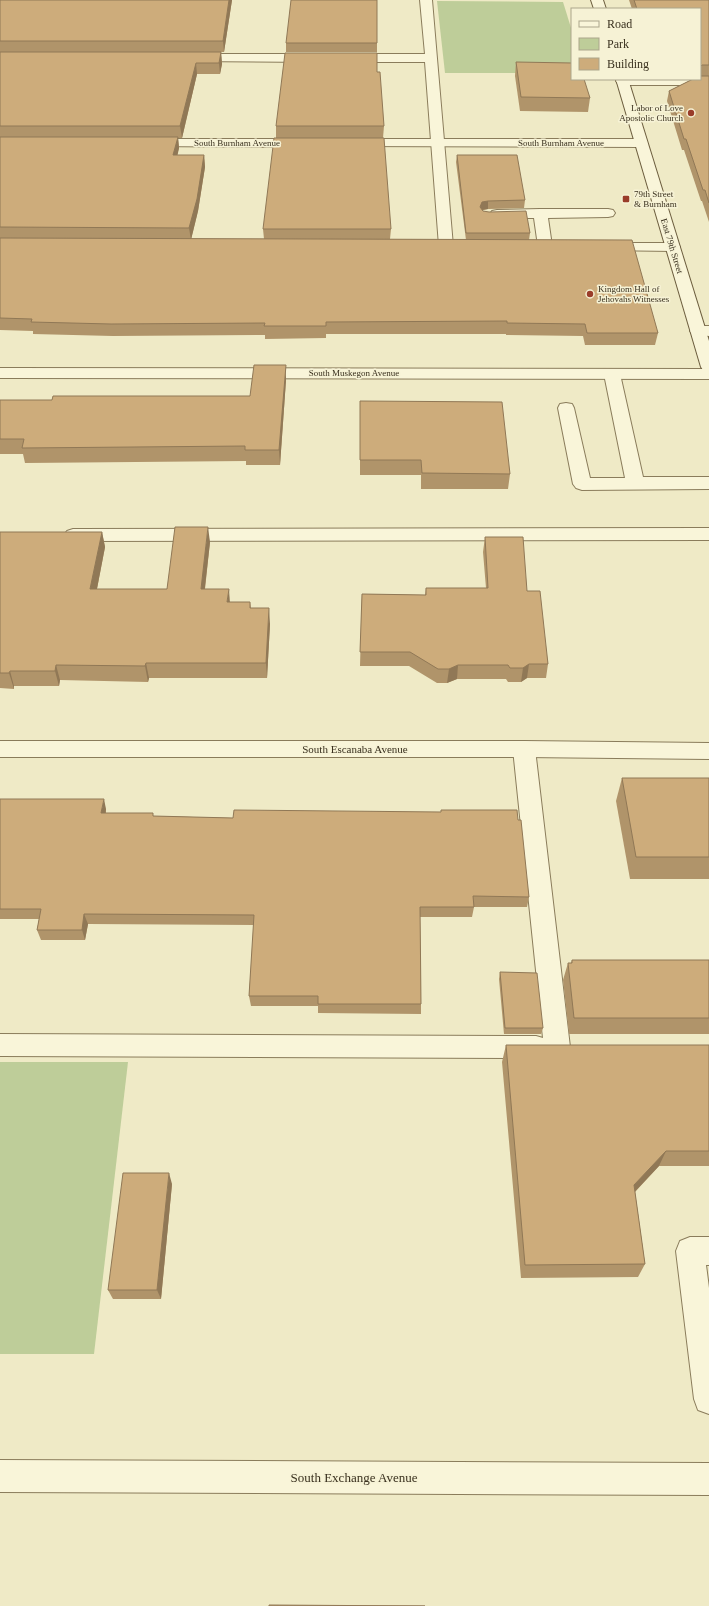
<svg xmlns="http://www.w3.org/2000/svg" width="709" height="1606" font-family="Georgia,serif">
<rect width="100%" height="100%" fill="#efeac6"/>
<g fill="#becd99">
<path d="M 437,1 L 563,2 L 572,31 L 572,73 L 445,73 Z"/>
<path d="M 0,1062 L 128,1062 L 94,1354 L 0,1354 Z"/>
</g>
<g fill="none" stroke-linecap="round" stroke-linejoin="round">
<g stroke="#8a7c5b" stroke-width="2">
<g id="service">
<path d="M 420,0 L 432,0 L 453,246 L 451,249 L 446,250 L 441,249 L 439,246 L 425,62 L 348,62 L 344,61 L 342,58 L 344,55 L 348,54 L 425,54 Z"/>
<path d="M 192,54 L 313,54 L 317,55 L 319,58 L 317,61 L 313,62 L 188,61 L 186,58 L 188,55 Z"/>
<path d="M 540,209 L 608,209 L 613,210 L 615,213 L 613,216 L 608,217 L 548,218 L 552,246 L 550,249 L 545,250 L 540,249 L 538,246 L 534,218 L 497,218 L 492,217 L 490,214 L 492,211 L 497,210 Z"/>
<path d="M 605,243 L 673,243 L 678,244 L 680,247 L 678,250 L 673,251 L 600,250 L 598,247 L 600,244 Z"/>
<path d="M 612,369 L 618,371 L 620,374 L 643,477 L 709,477 L 709,489 L 582,490 L 576,488 L 573,484 L 558,408 L 560,404 L 566,403 L 572,404 L 574,408 L 590,478 L 625,478 L 604,374 L 606,371 Z"/>
<path d="M 709,528 L 709,540 L 73,541 L 67,539 L 64,535 L 67,531 L 73,529 Z"/>
<path d="M 524,741 L 532,743 L 535,749 L 570,1047 L 566,1055 L 557,1058 L 548,1055 L 546,1052 L 545,1055 L 536,1058 L 0,1056 L 0,1034 L 536,1036 L 543,1038 L 513,749 L 516,743 Z"/>
<path d="M 690,1237 L 709,1237 L 709,1265 L 706,1265 L 709,1288 L 709,1414 L 698,1410 L 694,1399 L 676,1251 L 680,1241 Z"/>
</g>
</g>
<g stroke="#8a7c5b" stroke-width="2">
<g id="minor">
<path d="M 700,77 L 709,77 L 709,85 L 622,85 L 618,84 L 616,81 L 617,79 L 700,79 Z"/>
<path d="M 149,139 L 303,139 L 308,140 L 309,143 L 308,146 L 303,147 L 144,146 L 143,143 L 144,140 Z"/>
<path d="M 355,139 L 641,139 L 646,140 L 647,143 L 646,146 L 641,147 L 350,146 L 349,143 L 350,140 Z"/>
<path d="M 698,326 L 709,326 L 709,336 L 693,334 L 690,331 L 693,328 Z"/>
<path d="M 0,368 L 709,369 L 709,379 L 0,378 Z"/>
<path d="M 0,741 L 524,741 L 709,743 L 709,759 L 524,757 L 0,757 Z"/>
</g>
</g>
<g stroke="#8a7c5b" stroke-width="2">
<path id="tertiary" d="M 0,1460 L 709,1463 L 709,1495 L 0,1492 Z"/>
</g>
<g stroke="#6c5d3e" stroke-width="2">
<g id="secondary">
<path d="M 591,0 L 603,0 L 606,9 L 594,9 Z"/>
<path d="M 616,79 L 628,79 L 709,341 L 709,372 L 703,370 L 701,367 Z"/>
</g>
</g>
<use href="#service" fill="#f9f5d9" fill-rule="evenodd"/>
<use href="#minor" fill="#f9f5d9" fill-rule="evenodd"/>
<use href="#tertiary" fill="#f9f5d9" fill-rule="evenodd"/>
<use href="#secondary" fill="#f9f5d9" fill-rule="evenodd"/>
</g>
<g fill="#b0946a">
<path d="M 0,0 L 232,0 L 224,52 L 221,52 L 222,64 L 220,74 L 197,74 L 182,138 L 178,138 L 179,148 L 177,155 L 204,155 L 205,167 L 198,211 L 191,239 L 264,239 L 263,229 L 391,229 L 390,239 L 466,240 L 456,162 L 457,155 L 525,200 L 524,208 L 488,209 L 483,210 L 483,211 L 530,233 L 529,240 L 658,333 L 655,345 L 585,345 L 583,336 L 506,335 L 506,334 L 326,334 L 326,338 L 265,339 L 265,335 L 113,336 L 33,334 L 33,331 L 0,330 Z"/>
<path d="M 377,0 L 377,52 L 286,52 L 286,43 Z"/>
<path d="M 629,0 L 709,0 L 709,76 L 700,76 L 700,9 L 632,9 Z"/>
<path d="M 516,62 L 590,98 L 588,112 L 520,111 L 515,76 Z"/>
<path d="M 709,76 L 709,222 L 702,201 L 701,201 L 684,150 L 682,150 L 667,101 L 669,91 L 691,80 L 691,79 L 700,79 Z"/>
<path d="M 276,126 L 384,126 L 383,138 L 276,138 Z"/>
<path d="M 286,380 L 280,465 L 246,465 L 246,461 L 25,463 L 23,454 L 0,454 L 0,400 L 52,400 L 250,396 Z"/>
<path d="M 360,401 L 510,474 L 508,489 L 421,489 L 421,475 L 360,475 Z"/>
<path d="M 0,532 L 102,532 L 105,547 L 97,589 L 167,589 L 210,542 L 205,589 L 230,602 L 250,602 L 251,608 L 270,624 L 267,678 L 149,678 L 148,682 L 60,680 L 59,686 L 14,686 L 14,689 L 0,688 Z"/>
<path d="M 485,537 L 527,591 L 548,664 L 546,678 L 527,678 L 521,682 L 508,682 L 506,679 L 457,679 L 447,683 L 437,683 L 409,666 L 360,666 L 362,594 L 425,595 L 426,588 L 486,588 L 483,552 Z"/>
<path d="M 622,778 L 709,778 L 709,879 L 630,879 L 616,801 Z"/>
<path d="M 0,799 L 106,809 L 106,813 L 154,816 L 233,818 L 518,820 L 529,897 L 527,907 L 474,907 L 472,917 L 420,917 L 421,1004 L 421,1014 L 318,1013 L 318,1006 L 251,1006 L 249,996 L 254,925 L 88,924 L 85,940 L 41,940 L 37,930 L 39,919 L 0,919 Z"/>
<path d="M 572,960 L 709,960 L 709,1034 L 569,1034 L 563,980 L 568,963 L 571,963 Z"/>
<path d="M 500,972 L 543,1028 L 541,1034 L 504,1034 L 499,979 Z"/>
<path d="M 506,1045 L 709,1045 L 709,1166 L 659,1166 L 635,1192 L 645,1264 L 638,1277 L 521,1278 L 502,1062 Z"/>
<path d="M 172,1184 L 161,1299 L 113,1299 L 108,1290 Z"/>
</g>
<g fill="#907856">
<path d="M 229,0 L 232,0 L 224,52 L 223,41 Z"/>
<path d="M 221,52 L 222,64 L 220,74 L 219,63 Z"/>
<path d="M 196,63 L 197,74 L 182,138 L 180,126 Z"/>
<path d="M 178,137 L 179,148 L 175,167 L 173,155 Z"/>
<path d="M 204,155 L 205,167 L 198,211 L 191,240 L 189,228 Z"/>
<path d="M 488,201 L 488,209 L 482,210 L 480,207 L 482,202 Z"/>
<path d="M 286,365 L 286,380 L 280,465 L 279,450 Z"/>
<path d="M 208,527 L 210,542 L 203,604 L 201,589 Z"/>
<path d="M 102,532 L 105,547 L 94,604 L 90,589 Z"/>
<path d="M 229,589 L 230,604 L 227,602 Z"/>
<path d="M 269,608 L 270,624 L 267,678 L 266,663 Z"/>
<path d="M 146,663 L 149,678 L 148,682 L 145,666 Z"/>
<path d="M 529,664 L 527,678 L 521,682 L 523,668 Z"/>
<path d="M 56,665 L 60,680 L 59,686 L 55,671 Z"/>
<path d="M 458,665 L 457,679 L 447,683 L 449,669 Z"/>
<path d="M 10,671 L 14,686 L 14,689 L 9,673 Z"/>
<path d="M 104,799 L 106,809 L 104,823 L 101,813 Z"/>
<path d="M 84,914 L 88,924 L 85,940 L 82,930 Z"/>
<path d="M 666,1151 L 659,1166 L 627,1200 L 634,1185 Z"/>
<path d="M 169,1173 L 172,1184 L 161,1299 L 157,1290 Z"/>
</g>
<g fill="#cdac7b" stroke="#907856">
<path d="M 0,0 L 229,0 L 223,41 L 0,41 Z"/>
<path d="M 291,0 L 377,0 L 377,43 L 286,43 Z"/>
<path d="M 634,0 L 709,0 L 709,65 L 702,65 L 700,67 L 700,9 L 637,9 Z"/>
<path d="M 0,52 L 221,52 L 219,63 L 196,63 L 180,126 L 0,126 Z"/>
<path d="M 285,53 L 377,53 L 377,72 L 380,72 L 384,126 L 276,126 Z"/>
<path d="M 516,62 L 572,63 L 572,79 L 584,79 L 590,98 L 521,97 Z"/>
<path d="M 700,76 L 709,76 L 709,203 L 705,190 L 703,190 L 686,139 L 684,139 L 669,91 L 693,79 L 700,79 Z"/>
<path d="M 0,137 L 178,137 L 173,155 L 204,155 L 197,199 L 189,228 L 0,227 Z"/>
<path d="M 274,138 L 384,138 L 391,229 L 263,229 Z"/>
<path d="M 457,155 L 517,155 L 525,200 L 488,201 L 482,202 L 480,207 L 483,211 L 489,212 L 526,211 L 530,233 L 466,233 Z"/>
<path d="M 0,238 L 632,240 L 658,333 L 587,333 L 585,324 L 507,323 L 507,321 L 326,322 L 326,326 L 264,326 L 265,323 L 111,324 L 31,322 L 32,319 L 0,318 Z"/>
<path d="M 254,365 L 286,365 L 279,450 L 245,450 L 245,446 L 22,448 L 24,439 L 0,439 L 0,400 L 52,400 L 53,396 L 250,396 Z"/>
<path d="M 360,401 L 502,402 L 510,474 L 422,473 L 421,460 L 360,460 Z"/>
<path d="M 175,527 L 208,527 L 201,589 L 229,589 L 227,602 L 250,602 L 250,608 L 269,608 L 266,663 L 146,663 L 145,666 L 56,665 L 55,671 L 10,671 L 9,673 L 0,673 L 0,532 L 102,532 L 90,589 L 167,589 Z"/>
<path d="M 485,537 L 523,537 L 527,591 L 540,591 L 548,664 L 529,664 L 523,668 L 510,668 L 508,665 L 458,665 L 449,669 L 438,669 L 410,652 L 360,652 L 362,594 L 426,595 L 426,588 L 488,588 Z"/>
<path d="M 622,778 L 709,778 L 709,857 L 636,857 Z"/>
<path d="M 0,799 L 104,799 L 101,813 L 153,813 L 153,816 L 233,818 L 234,810 L 441,812 L 441,810 L 517,810 L 518,820 L 521,820 L 529,897 L 473,896 L 474,907 L 420,907 L 421,1004 L 318,1004 L 318,996 L 249,996 L 254,915 L 84,914 L 82,930 L 37,930 L 41,909 L 0,909 Z"/>
<path d="M 572,960 L 709,960 L 709,1018 L 574,1018 L 568,963 L 572,963 Z"/>
<path d="M 500,972 L 537,973 L 543,1028 L 505,1028 Z"/>
<path d="M 506,1045 L 709,1045 L 709,1151 L 666,1151 L 634,1185 L 645,1264 L 525,1265 Z"/>
<path d="M 123,1173 L 169,1173 L 157,1290 L 108,1290 Z"/>
<path d="M 269,1605 L 425,1606 L 269,1606 Z"/>
</g>
<g fill="#9a3d2a" stroke="#f6f2d5" stroke-width="1.5">
<circle cx="691" cy="113" r="4"/>
<rect x="622" y="195" width="8" height="8" rx="2"/>
<circle cx="590" cy="294" r="4"/>
</g>
<g text-anchor="middle" stroke-width="3" stroke-linejoin="round" paint-order="stroke">
<g font-size="9" fill="#3a311f" stroke="#f6f2d5" text-anchor="start">
<text x="683" y="111" text-anchor="end">Labor of Love<tspan x="683" dy="10">Apostolic Church</tspan></text>
<text x="634" y="197">79th Street<tspan x="634" dy="10">&amp; Burnham</tspan></text>
<text x="598" y="292">Kingdom Hall of<tspan x="598" dy="10">Jehovahs Witnesses</tspan></text>
</g>
<g font-size="9" fill="#3a311f" stroke="#f6f2d5">
<text x="237" y="146">South Burnham Avenue</text>
<text x="561" y="146">South Burnham Avenue</text>
<text transform="translate(672 246) rotate(73)" y="3">East 79th Street</text>
<text x="354" y="376">South Muskegon Avenue</text>
</g>
<g font-size="11" fill="#3a311f" stroke="#f6f2d5">
<text x="355" y="753">South Escanaba Avenue</text>
</g>
<g font-size="13" fill="#3a311f" stroke="#f6f2d5">
<text x="354" y="1482">South Exchange Avenue</text>
</g>
</g>
<rect x="571" y="8" width="130" height="72" fill="#f6f2d5" stroke="#aba58c"/>
<rect x="579" y="21" width="20" height="6" fill="#f9f5d9" stroke="#aba58c"/>
<text x="607" y="28" font-size="12" fill="#3a311f">Road</text>
<rect x="579" y="38" width="20" height="12" fill="#becd99" stroke="#aba58c"/>
<text x="607" y="48" font-size="12" fill="#3a311f">Park</text>
<rect x="579" y="58" width="20" height="12" fill="#cdac7b" stroke="#aba58c"/>
<text x="607" y="68" font-size="12" fill="#3a311f">Building</text>
</svg>
